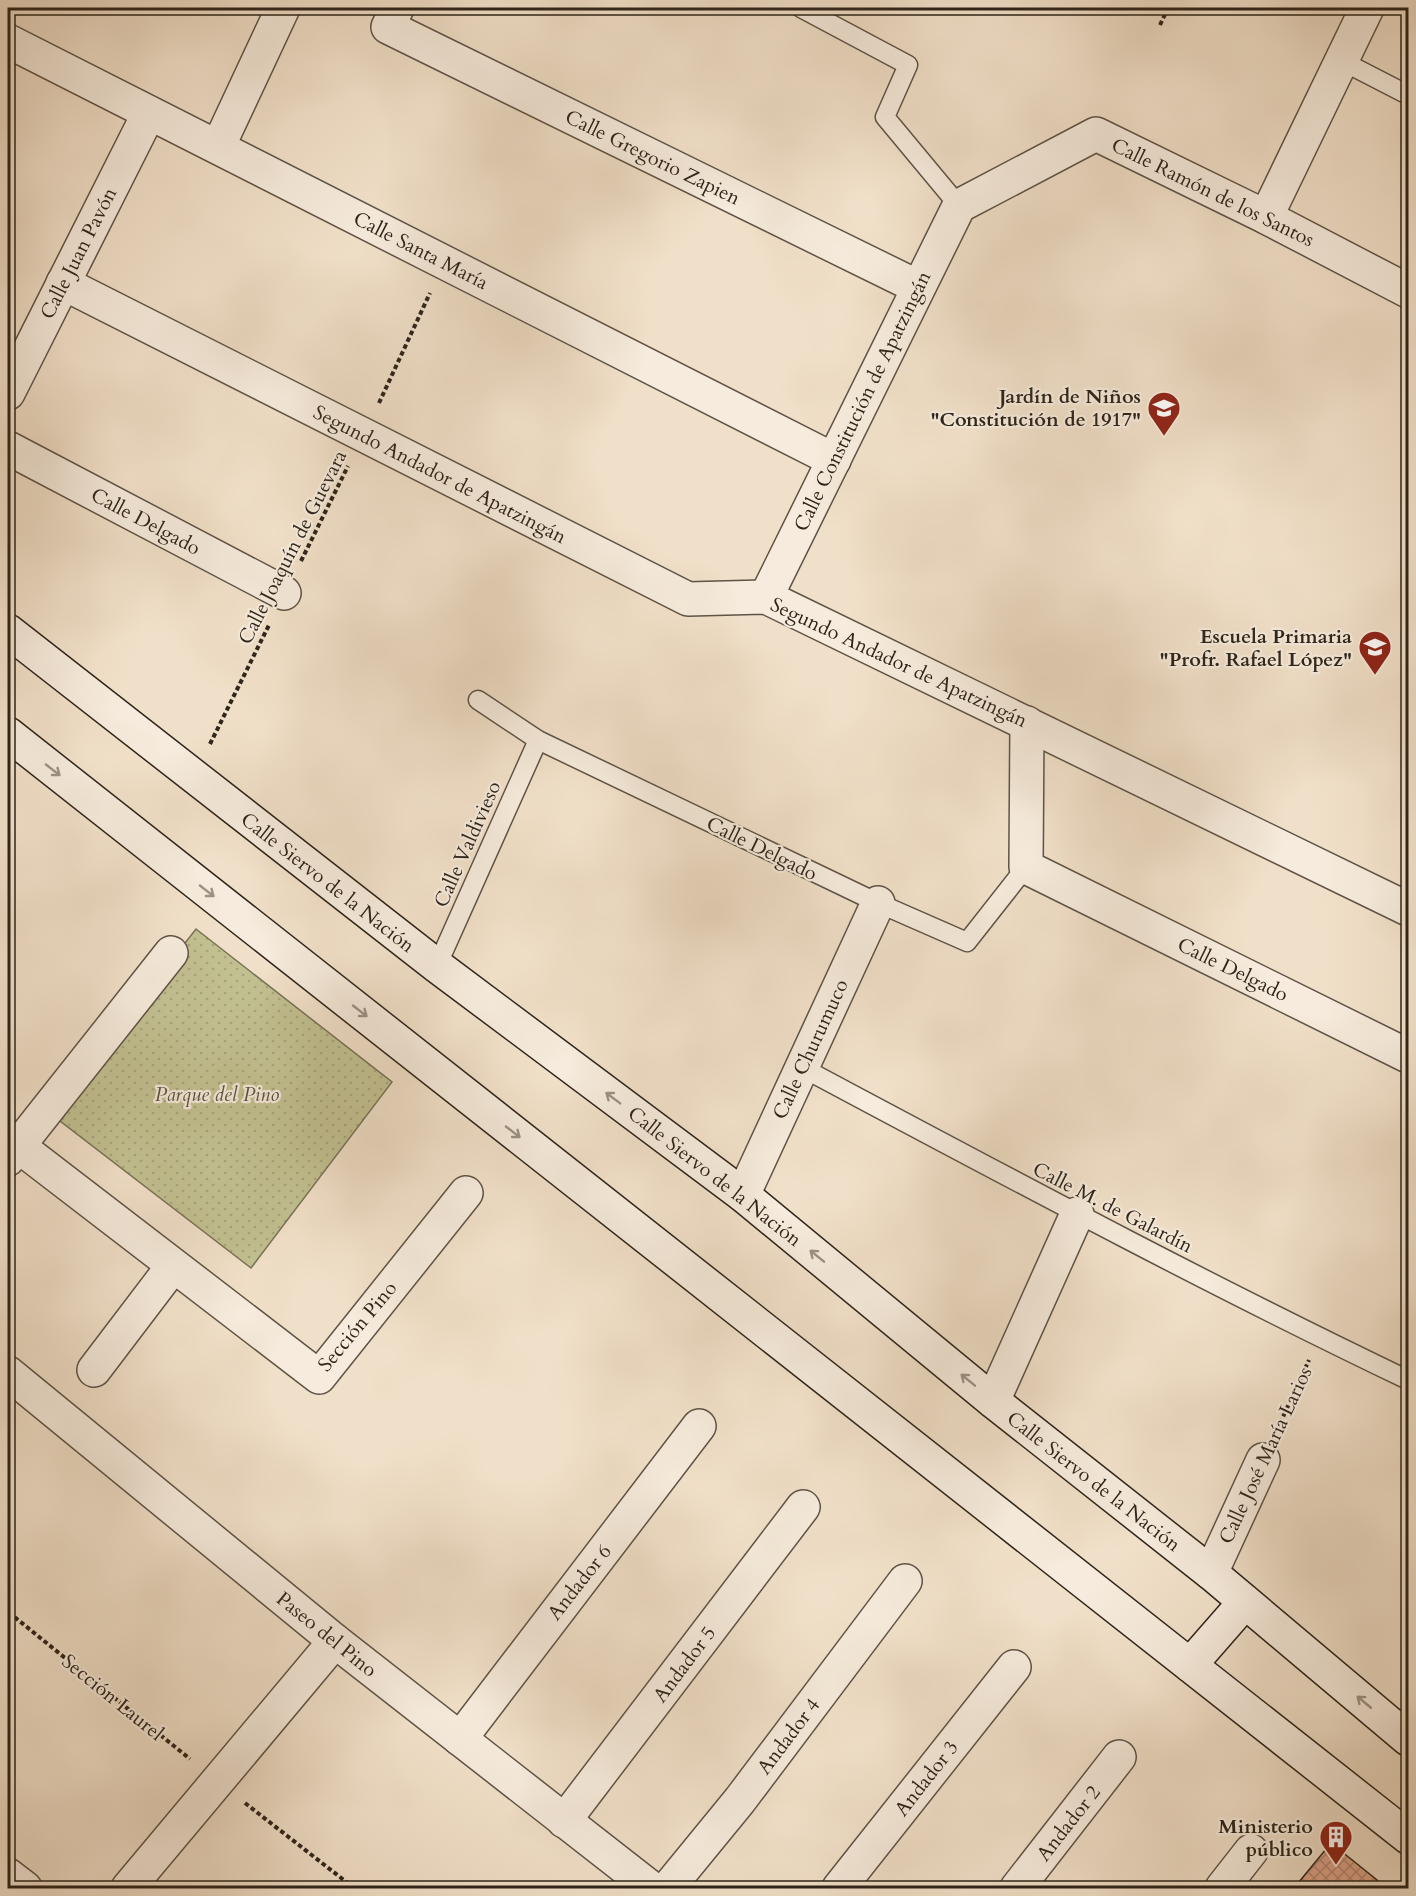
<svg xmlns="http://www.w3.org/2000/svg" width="1416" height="1896" font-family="Cardo,serif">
<defs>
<pattern id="park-dots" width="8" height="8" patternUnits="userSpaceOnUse" patternTransform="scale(1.5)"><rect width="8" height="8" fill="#c2c091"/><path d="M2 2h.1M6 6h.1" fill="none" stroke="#a7a57c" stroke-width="1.8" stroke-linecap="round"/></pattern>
<pattern id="building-cross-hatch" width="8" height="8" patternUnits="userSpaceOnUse" patternTransform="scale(1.5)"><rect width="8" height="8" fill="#dda48b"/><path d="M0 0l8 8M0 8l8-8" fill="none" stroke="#b48571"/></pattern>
</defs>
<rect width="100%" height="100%" fill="#f1e0c9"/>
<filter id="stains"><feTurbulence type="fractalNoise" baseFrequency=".00333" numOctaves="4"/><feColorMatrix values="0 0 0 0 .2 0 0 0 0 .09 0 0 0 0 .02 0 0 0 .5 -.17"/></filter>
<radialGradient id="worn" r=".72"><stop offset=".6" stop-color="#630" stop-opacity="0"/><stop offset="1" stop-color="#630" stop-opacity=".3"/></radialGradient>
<path fill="url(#park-dots)" stroke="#787256" stroke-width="1.5" d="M 196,929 L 392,1082 L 251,1268 L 51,1114 Z"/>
<path fill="url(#building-cross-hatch)" stroke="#2d241a" stroke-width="1.5" d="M 1331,1843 L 1387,1888 L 1294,1888 Z"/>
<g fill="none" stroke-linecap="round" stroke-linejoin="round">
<g stroke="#5e5346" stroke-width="21">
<g id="lane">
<path d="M 801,8 L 908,65 L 885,117 L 959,206"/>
<path d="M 1342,61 L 1408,95"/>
<path d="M 478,700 L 538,740 L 878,903 L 967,942 L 1026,867"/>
<path d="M 437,966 L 538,740"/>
<path d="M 801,1067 C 1002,1174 1203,1282 1408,1380"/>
</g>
</g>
<g stroke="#5e5346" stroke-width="36">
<g id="street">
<path d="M 397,8 L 388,27 L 918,287"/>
<path d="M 8,41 L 834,460"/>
<path d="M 218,147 L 283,8"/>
<path d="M 1266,217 L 1367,8"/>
<path d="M 63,283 L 688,599 L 766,597 L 1408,909"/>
<path d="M 8,393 L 149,113"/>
<path d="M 8,448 L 284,593"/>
<path d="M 766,597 L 959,206 L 1096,134 L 1266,217 L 1408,291"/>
<path d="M 1027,723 L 1026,867 L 1408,1056"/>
<path d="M 8,1138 L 319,1377 L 466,1193"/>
<path d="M 8,1159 L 171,953"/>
<path d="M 743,1195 L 878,903"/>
<path d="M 94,1370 L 173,1266"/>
<path d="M 8,1373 L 335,1641 L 651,1888"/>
<path d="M 993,1401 L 1077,1214"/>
<path d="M 1211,1573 L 1263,1460"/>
<path d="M 460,1739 L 699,1426"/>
<path d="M 564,1821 L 803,1507"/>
<path d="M 8,1875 L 25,1888"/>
<path d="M 128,1888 L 335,1641"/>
<path d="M 668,1888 L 740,1800 L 905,1581"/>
<path d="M 839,1888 L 1014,1667"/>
<path d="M 1017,1888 L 1119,1757"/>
<path d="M 1222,1888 L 1251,1851"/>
</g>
</g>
<g stroke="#2d241a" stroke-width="36">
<g id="secondary">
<path d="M 8,631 L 437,966 L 743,1195 L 993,1401 L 1211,1573 L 1408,1739"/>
<path d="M 8,734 L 1408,1837"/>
<path d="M 1190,1665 L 1245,1602"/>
</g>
</g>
<g stroke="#2d241a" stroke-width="4" stroke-dasharray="4.5 3" stroke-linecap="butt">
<path d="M 1160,25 L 1168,8"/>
<path d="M 379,403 L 430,293"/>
<path d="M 301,561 L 348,466"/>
<path d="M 210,744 L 269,625"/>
<path d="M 8,844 L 14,836"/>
<path d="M 1277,1430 L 1309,1360"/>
<path d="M 8,1616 L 12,1615 L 190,1759"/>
<path d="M 245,1803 L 354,1888"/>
</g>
<use href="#lane" stroke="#f6ebdc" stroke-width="18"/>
<use href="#street" stroke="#f6ebdc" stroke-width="33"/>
<use href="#secondary" stroke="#f6ebdc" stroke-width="33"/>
</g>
<defs><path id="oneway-shaft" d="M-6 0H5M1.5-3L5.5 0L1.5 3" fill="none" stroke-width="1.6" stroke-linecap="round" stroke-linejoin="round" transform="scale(1.5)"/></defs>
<g stroke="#9c9185">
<use href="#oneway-shaft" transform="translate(53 770) rotate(38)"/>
<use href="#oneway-shaft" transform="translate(207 891) rotate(38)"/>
<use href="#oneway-shaft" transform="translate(360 1011) rotate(38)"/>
<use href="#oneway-shaft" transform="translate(613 1098) rotate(-143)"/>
<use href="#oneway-shaft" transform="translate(513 1132) rotate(38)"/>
<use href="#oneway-shaft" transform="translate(817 1256) rotate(-141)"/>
<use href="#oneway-shaft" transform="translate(968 1380) rotate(-141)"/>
<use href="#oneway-shaft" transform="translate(1364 1702) rotate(-140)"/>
</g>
<defs>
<g id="school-pin" transform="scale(1.725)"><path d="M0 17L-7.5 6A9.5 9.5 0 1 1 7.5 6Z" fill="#8f2418" stroke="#f6ebdc"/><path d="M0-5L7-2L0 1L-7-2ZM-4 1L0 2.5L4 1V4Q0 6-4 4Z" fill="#fff"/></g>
<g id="building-pin" transform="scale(1.725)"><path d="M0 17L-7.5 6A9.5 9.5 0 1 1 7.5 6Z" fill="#8f2418" stroke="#f6ebdc"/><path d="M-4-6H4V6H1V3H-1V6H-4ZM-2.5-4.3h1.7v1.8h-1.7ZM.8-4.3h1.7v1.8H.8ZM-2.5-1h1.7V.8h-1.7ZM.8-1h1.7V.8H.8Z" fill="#fff"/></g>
</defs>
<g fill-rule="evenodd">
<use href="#school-pin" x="1164" y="408"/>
<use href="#school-pin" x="1375" y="647"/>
<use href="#building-pin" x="1336" y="1837"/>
</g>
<g text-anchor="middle" stroke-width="4.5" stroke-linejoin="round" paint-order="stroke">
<g font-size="20" fill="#2d241a" stroke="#f6ebdc">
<text transform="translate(653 157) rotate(26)" y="7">Calle Gregorio Zapien</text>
<text transform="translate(1213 192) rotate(26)" y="7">Calle Ramón de los Santos</text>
<text transform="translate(421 250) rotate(27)" y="7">Calle Santa María</text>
<text transform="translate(78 253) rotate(-63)" y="7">Calle Juan Pavón</text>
<text transform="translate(862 401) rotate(-64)" y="7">Calle Constitución de Apatzingán</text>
<text transform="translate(440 474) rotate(27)" y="7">Segundo Andador de Apatzingán</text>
<text transform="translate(146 521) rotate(28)" y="7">Calle Delgado</text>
<text transform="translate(292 547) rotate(-63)" y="7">Calle Joaquín de Guevara</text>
<text transform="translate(899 662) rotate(25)" y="7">Segundo Andador de Apatzingán</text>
<text transform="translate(467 844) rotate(-66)" y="7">Calle Valdivieso</text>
<text transform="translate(762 848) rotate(26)" y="7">Calle Delgado</text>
<text transform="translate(328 882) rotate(38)" y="7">Calle Siervo de la Nación</text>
<text transform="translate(1233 969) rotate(26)" y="7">Calle Delgado</text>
<text transform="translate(810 1049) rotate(-65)" y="7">Calle Churumuco</text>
<text transform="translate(715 1176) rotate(38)" y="7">Calle Siervo de la Nación</text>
<text transform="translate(1113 1207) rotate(27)" y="7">Calle M. de Galardín</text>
<text transform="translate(357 1326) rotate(-50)" y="7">Sección Pino</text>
<text transform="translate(1265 1455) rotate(-65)" y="7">Calle José María Larios</text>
<text transform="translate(1094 1481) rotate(38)" y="7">Calle Siervo de la Nación</text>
<text transform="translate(579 1582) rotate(-52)" y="7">Andador 6</text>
<text transform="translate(327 1634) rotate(39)" y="7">Paseo del Pino</text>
<text transform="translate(684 1664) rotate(-53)" y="7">Andador 5</text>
<text transform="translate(113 1697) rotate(39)" y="7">Sección Laurel</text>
<text transform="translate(788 1736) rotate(-53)" y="7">Andador 4</text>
<text transform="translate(926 1778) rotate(-52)" y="7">Andador 3</text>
<text transform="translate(1068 1823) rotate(-52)" y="7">Andador 2</text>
</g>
<g font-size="20" font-weight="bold" fill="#2d241a" stroke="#f6ebdc" text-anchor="end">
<text x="1141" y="403">Jardín de Niños<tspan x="1141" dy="23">"Constitución de 1917"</tspan></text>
<text x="1352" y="643">Escuela Primaria<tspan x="1352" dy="23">"Profr. Rafael López"</tspan></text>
<text x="1313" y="1833">Ministerio<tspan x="1313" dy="23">público</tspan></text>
</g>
<g font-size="20" font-style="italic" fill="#5a533e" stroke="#f6ebdc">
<text x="217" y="1101">Parque del Pino</text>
</g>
</g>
<rect width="1416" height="1896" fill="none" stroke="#f1e0c9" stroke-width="30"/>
<rect x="9" y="9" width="1398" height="1878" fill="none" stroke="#2d241a" stroke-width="3"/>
<rect x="15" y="15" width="1386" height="1866" fill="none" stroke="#2d241a" stroke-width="1.5"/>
<rect width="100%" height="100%" filter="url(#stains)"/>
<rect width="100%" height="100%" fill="url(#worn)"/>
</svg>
